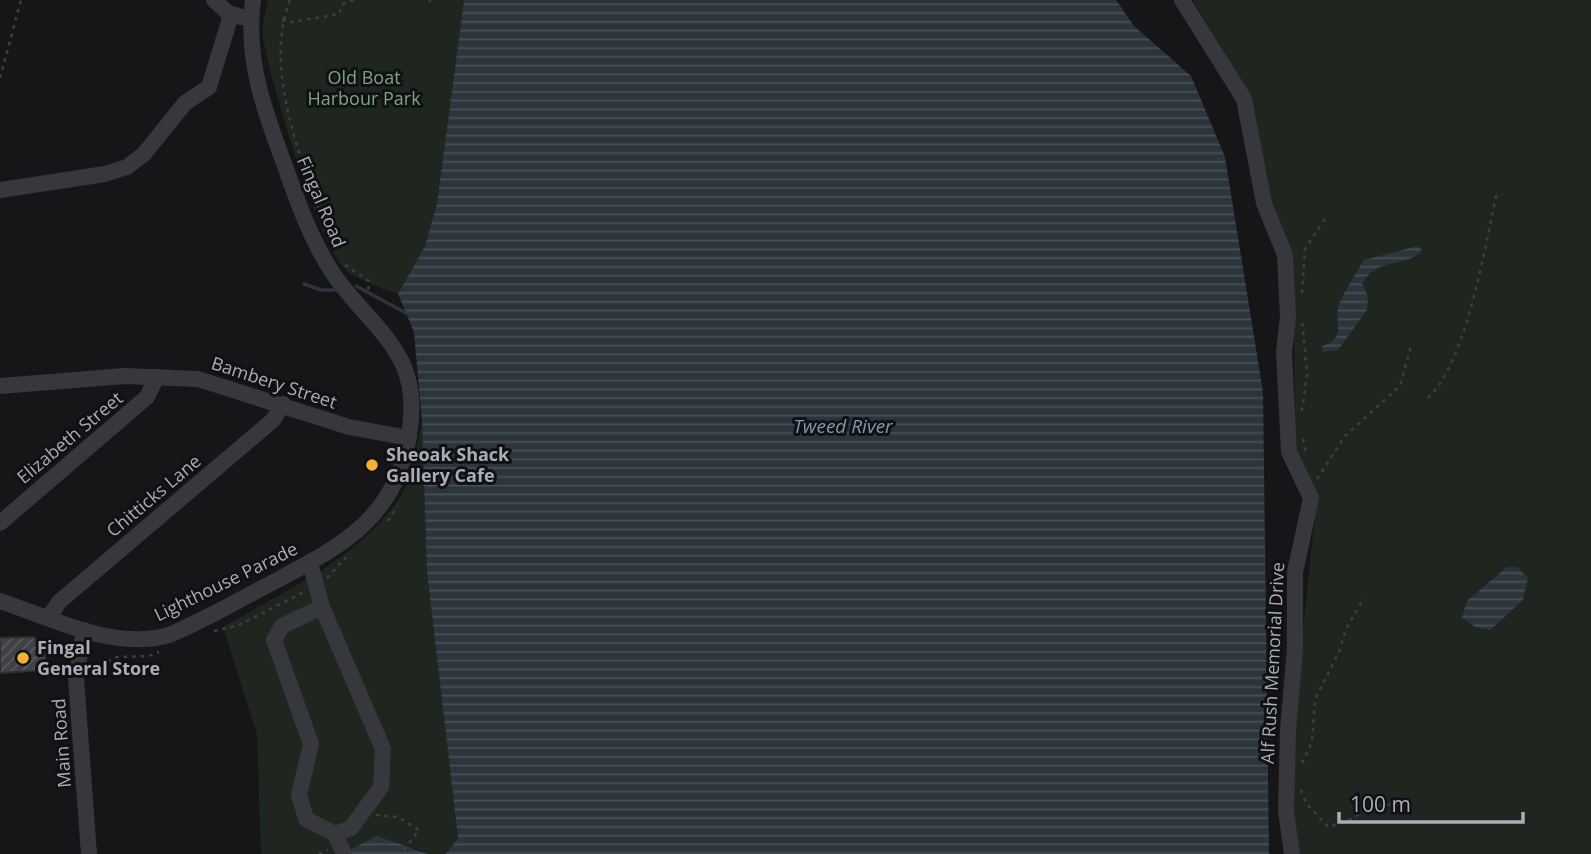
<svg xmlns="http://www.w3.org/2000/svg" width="1591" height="854" font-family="'Open Sans',sans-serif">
<defs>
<pattern id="water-rules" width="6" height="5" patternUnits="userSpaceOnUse" patternTransform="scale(1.75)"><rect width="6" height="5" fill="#2c353c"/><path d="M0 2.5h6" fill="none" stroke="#485056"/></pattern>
<pattern id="building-hatch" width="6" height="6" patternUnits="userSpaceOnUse" patternTransform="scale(1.75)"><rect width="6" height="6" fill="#404145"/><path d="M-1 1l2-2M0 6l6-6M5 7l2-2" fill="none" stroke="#595a5e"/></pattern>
</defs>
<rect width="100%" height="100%" fill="#161618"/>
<g fill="#1e261f">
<path d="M 268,0 L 464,0 L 437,203 L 425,246 L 398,294 C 381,287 359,282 345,269 C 319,245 269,77 263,37 C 261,26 266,12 268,0 Z"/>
<path d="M 1193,0 L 1591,0 L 1591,854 L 1298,854 L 1292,797 L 1296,696 L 1317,497 L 1296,450 L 1293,288 L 1286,236 L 1258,166 L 1241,81 Z"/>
<path d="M 422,422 L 427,572 L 458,838 L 446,854 L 428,854 L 415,848 L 342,854 L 261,854 L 257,735 L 223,627 C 287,589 360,559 402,494 C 412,478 417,441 422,422 Z"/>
</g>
<g fill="url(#water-rules)">
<path d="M 464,0 L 1116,0 L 1134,26 L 1191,76 L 1225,157 L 1263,392 L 1269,854 L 446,854 L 458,838 L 427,572 L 422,422 L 414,332 L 398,294 L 425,246 L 437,203 Z"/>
<path d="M 1418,246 L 1422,251 C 1403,269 1380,256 1362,283 L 1368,297 L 1367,310 L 1338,350 L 1323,352 L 1322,346 C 1348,338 1333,323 1339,304 C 1342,296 1359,268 1364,260 Z"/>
<path d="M 1507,567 L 1517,567 L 1528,578 L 1523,600 L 1490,630 L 1475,627 L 1462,617 L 1467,601 Z"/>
<path d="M 377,836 L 428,854 L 342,854 Z"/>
</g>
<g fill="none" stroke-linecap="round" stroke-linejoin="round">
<g stroke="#2c353c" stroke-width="3.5">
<path d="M 304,284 L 321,290 L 334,290"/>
<path d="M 356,286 L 406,313"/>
</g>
</g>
<path fill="url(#building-hatch)" stroke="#303034" stroke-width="2" d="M 34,637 L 45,647 L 46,670 L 0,673 L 0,638 Z"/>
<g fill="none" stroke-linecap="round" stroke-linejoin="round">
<g stroke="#3d3f44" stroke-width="2.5" stroke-dasharray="3.5 5" stroke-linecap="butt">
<path d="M 290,0 C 262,72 304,165 328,235"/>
<path d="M 430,0 L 430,2"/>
<path d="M 282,20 L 292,22 L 339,14 L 343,4 L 354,0"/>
<path d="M 0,78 L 21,0"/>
<path d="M 345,265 L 369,281 L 368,294"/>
<path d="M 1302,293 L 1305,249 L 1326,217"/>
<path d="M 1428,398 C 1467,361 1485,246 1497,192"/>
<path d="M 1302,411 L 1307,373 L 1302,320"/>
<path d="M 1303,439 L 1306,453"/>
<path d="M 1317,479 L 1345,436 L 1400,386 L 1411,346"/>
<path d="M 388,521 L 398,506"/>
<path d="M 327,578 L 346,557"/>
<path d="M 214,631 L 239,625 L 304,592"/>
<path d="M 92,668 L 117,657 L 149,656 L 159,652"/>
<path d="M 1302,763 L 1312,742 L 1315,699 L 1339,652 L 1346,629 L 1364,598"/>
<path d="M 1301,790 L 1306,803 L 1328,827 L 1352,819 L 1372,806 L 1401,804"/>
<path d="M 376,815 L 398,817 L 419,830 L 401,854"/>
<path d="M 319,854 L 328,850"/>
</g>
<g stroke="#37383d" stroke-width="16">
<path d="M 214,0 L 228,13 L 241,17"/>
<path d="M 1182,0 L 1244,99 L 1264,203 L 1285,255 L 1288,317 L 1284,352 L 1289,452 L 1311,498 L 1295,572 L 1295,649 L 1288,730 L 1286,811 L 1292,854"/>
<path d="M 0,190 L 105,174 L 127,167 L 144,154 L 185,103 L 209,87 L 231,15"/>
<path d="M 0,386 L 124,376 L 198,379 L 349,427 L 409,438"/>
<path d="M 0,523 L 147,397 L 157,377"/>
<path d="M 310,563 L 322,607 L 383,749 L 381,787 L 351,828 L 335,834 L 306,819 L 299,795 L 311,744 L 274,640 L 282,626 L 322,607"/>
<path d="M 0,601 C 52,618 113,651 169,635 C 203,621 235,602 268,585 C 337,548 396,521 409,435 C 413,412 413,389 404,367 C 389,332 355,306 334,275 C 312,242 299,206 286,169 C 265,113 245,60 253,0"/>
<path d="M 49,617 L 59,602 L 273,420 L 283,404"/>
<path d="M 84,630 L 76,678 L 89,854"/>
<path d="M 335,834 L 344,853"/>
</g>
</g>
<g fill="#f2b134" stroke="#111113" stroke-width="2.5">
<circle cx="372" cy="465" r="7"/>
<circle cx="23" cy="658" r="7"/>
</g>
<g text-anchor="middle" stroke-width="6" stroke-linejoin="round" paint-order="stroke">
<g font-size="18" fill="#7fa381" stroke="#111113">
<text x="364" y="84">Old Boat<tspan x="364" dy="21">Harbour Park</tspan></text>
</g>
<g font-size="18" fill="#a8adb8" stroke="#111113">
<text transform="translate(321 202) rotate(67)" y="6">Fingal Road</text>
<text transform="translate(274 383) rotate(18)" y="6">Bambery Street</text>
<text transform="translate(70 438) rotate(-40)" y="6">Elizabeth Street</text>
<text transform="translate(154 496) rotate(-40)" y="6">Chitticks Lane</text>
<text transform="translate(226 582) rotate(-26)" y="6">Lighthouse Parade</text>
<text transform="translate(1273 663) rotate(-87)" y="6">Alf Rush Memorial Drive</text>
<text transform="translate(62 743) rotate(-94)" y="6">Main Road</text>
</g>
<g font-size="18" font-weight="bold" fill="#a8adb8" stroke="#111113" text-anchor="start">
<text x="386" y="461">Sheoak Shack<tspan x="386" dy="21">Gallery Cafe</tspan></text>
<text x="37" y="654">Fingal<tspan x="37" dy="21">General Store</tspan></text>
</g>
<g font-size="19" font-style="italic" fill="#7f9bb3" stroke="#111113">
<text x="843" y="433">Tweed River</text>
</g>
</g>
<path d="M1339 812v10h184v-10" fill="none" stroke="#a8adb8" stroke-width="3.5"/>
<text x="1350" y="812" font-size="21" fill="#a8adb8" stroke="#111113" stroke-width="5" paint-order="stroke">100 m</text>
</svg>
